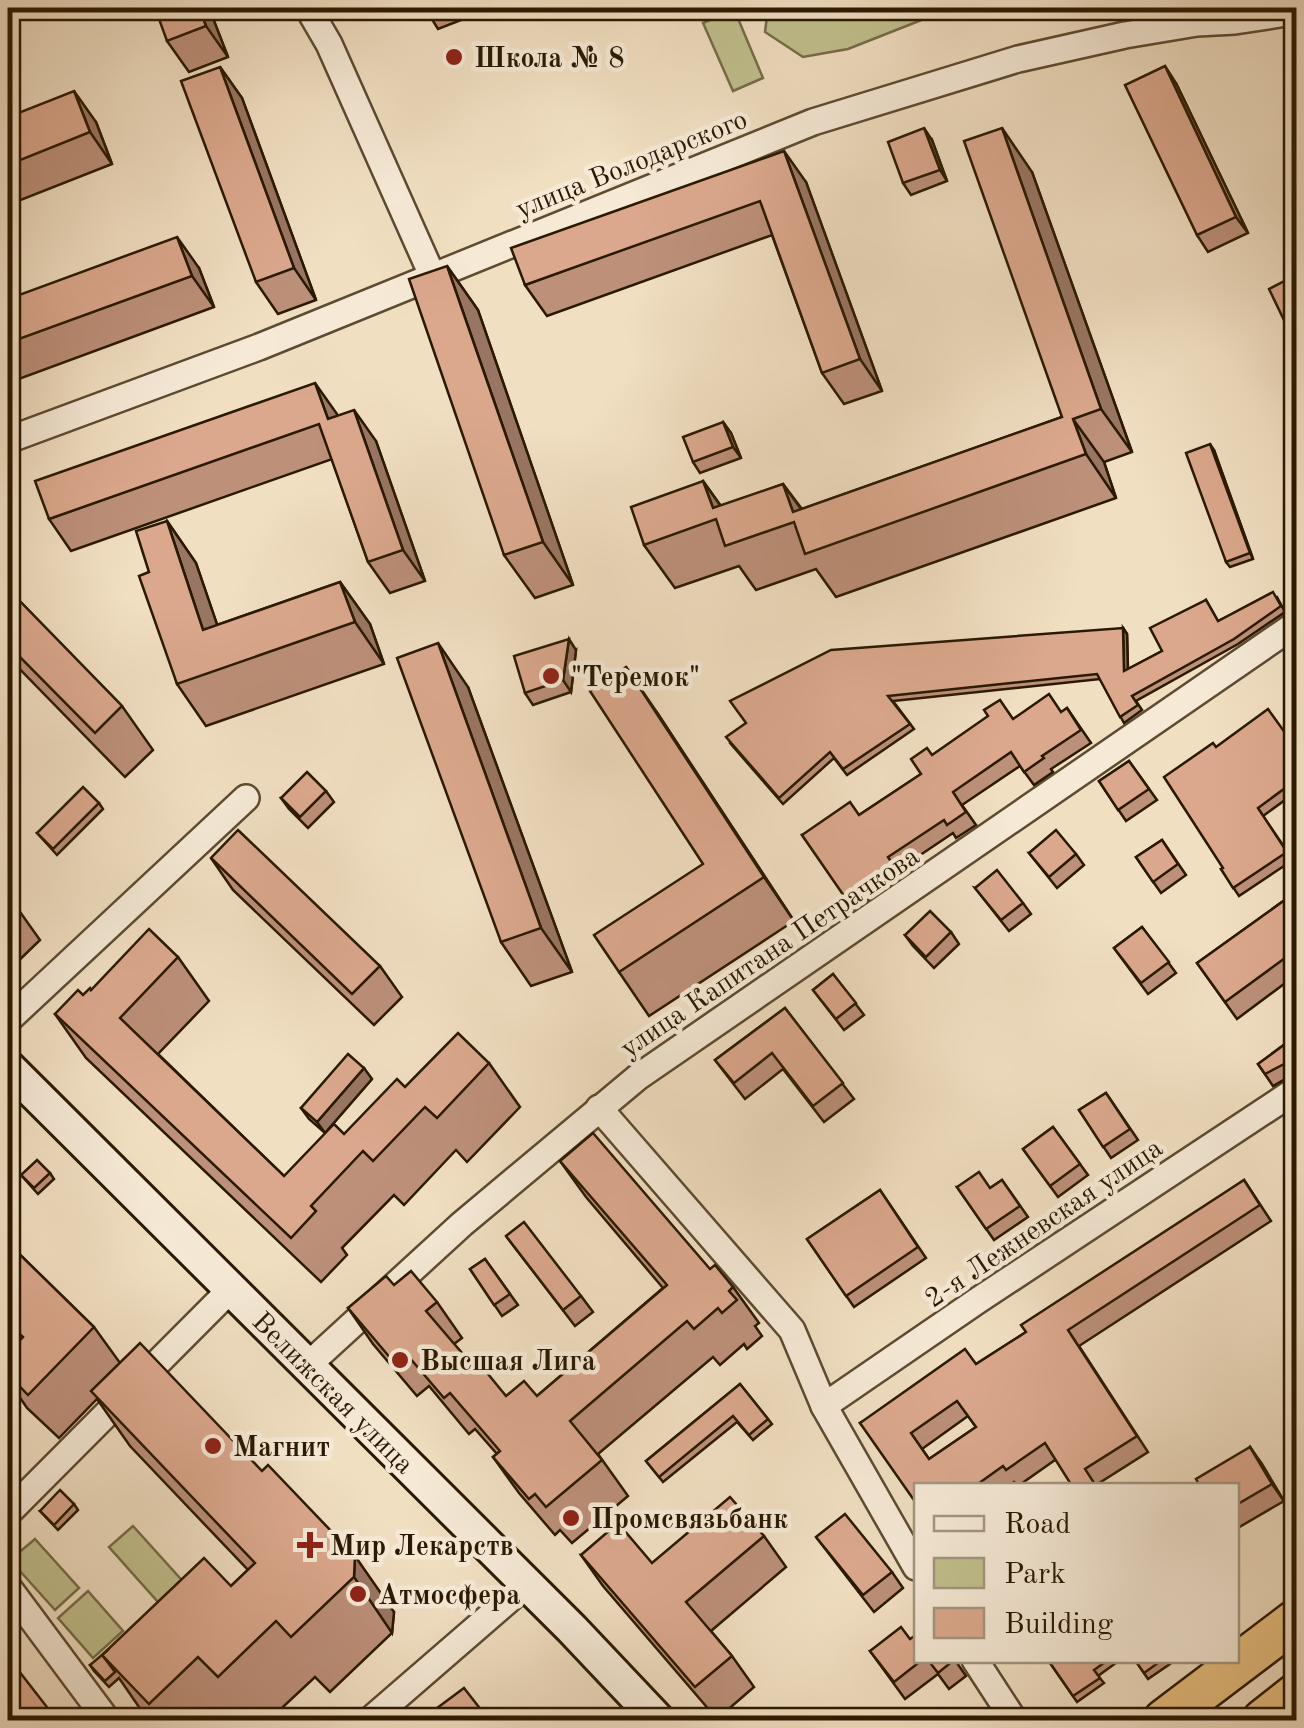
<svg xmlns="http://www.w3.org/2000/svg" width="1304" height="1728" font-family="'Old Standard TT',serif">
<rect width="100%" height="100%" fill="#f1dfc2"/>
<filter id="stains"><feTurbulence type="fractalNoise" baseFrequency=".002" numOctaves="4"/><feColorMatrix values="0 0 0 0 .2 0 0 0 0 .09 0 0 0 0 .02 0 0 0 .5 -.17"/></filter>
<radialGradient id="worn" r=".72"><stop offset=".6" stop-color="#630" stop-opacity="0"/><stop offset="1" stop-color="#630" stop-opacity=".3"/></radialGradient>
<g fill="#c1c08e" stroke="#766c48" stroke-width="2.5">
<path d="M 768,8 L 952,8 L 848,49 L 803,57 L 765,32 Z"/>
<path d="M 734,9 L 763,78 L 733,91 L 703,23 Z"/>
<path d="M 133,1526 L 206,1607 L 182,1629 L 109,1547 Z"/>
<path d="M 35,1539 L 79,1588 L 55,1610 L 10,1560 Z"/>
<path d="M 88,1591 L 123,1631 L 93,1658 L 58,1618 Z"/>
</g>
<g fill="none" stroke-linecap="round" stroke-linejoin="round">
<g stroke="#5c4a31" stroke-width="30">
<g id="minor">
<path d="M 308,8 L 329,44 L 432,275"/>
<path d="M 8,440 L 259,347 L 813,122 L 1018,59 L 1125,35 L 1197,23 L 1235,21 L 1280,14 L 1296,9"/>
<path d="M 8,1020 L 246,798"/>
<path d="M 599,1108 L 792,1330 L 824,1406 L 916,1567"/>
<path d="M 307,1366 L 462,1224 L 638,1077 L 1296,624"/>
<path d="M 824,1406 L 977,1301 L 1296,1090"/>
<path d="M 8,1513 L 231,1289"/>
<path d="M 8,1587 L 107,1720"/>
<path d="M 975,1660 L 1014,1720"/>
<path d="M 370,1720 L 527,1584"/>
</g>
</g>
<g stroke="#2a1901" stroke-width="38">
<path id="secondary" d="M 8,1067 L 572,1629 L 658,1720"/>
</g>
<g stroke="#2a1901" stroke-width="45">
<g id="trunk">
<path d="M 1164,1720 L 1296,1620"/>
<path d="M 1263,1720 L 1296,1694"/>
</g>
</g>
<use href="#minor" stroke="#f6ead7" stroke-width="25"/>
<use href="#secondary" stroke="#f6ead7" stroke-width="32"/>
<use href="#trunk" stroke="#e8c081" stroke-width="40"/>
</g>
<g fill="#bc9079" stroke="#2a1901" stroke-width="2.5" fill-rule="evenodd">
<path d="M 8,8 L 45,8 L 8,22 Z"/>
<path d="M 209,8 L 228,57 L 189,72 L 167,41 Z"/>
<path d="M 425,8 L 492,8 L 438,29 Z"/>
<path d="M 220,67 L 242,98 L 316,300 L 278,314 L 256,282 Z"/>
<path d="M 1176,83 L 1248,233 L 1208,252 L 1197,235 Z"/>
<path d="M 8,117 L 96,122 L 112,164 L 8,205 Z"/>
<path d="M 932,140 L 947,181 L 911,195 L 903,183 Z"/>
<path d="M 1032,172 L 1132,452 L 1104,462 L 1116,498 L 836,597 L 816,569 L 756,590 L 739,566 L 675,588 L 644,545 L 703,481 L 721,506 L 783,484 L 802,509 L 1062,417 Z"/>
<path d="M 806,182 L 882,391 L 844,404 L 822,373 L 772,235 L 547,316 L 525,285 Z"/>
<path d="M 447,266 L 478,310 L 573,585 L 535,598 L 504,555 Z"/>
<path d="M 199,268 L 214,307 L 8,383 L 8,299 Z"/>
<path d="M 337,416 L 376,441 L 425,581 L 390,593 L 368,562 L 332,459 L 71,551 L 49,519 Z"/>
<path d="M 723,422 L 731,433 L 741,458 L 700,473 L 693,462 Z"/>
<path d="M 1214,450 L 1253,559 L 1230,567 L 1226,562 Z"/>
<path d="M 167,521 L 196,563 L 217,625 L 340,582 L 370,624 L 384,664 L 206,726 L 177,684 L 149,572 Z"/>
<path d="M 8,589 L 122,706 L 153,750 L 125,777 L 8,657 Z"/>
<path d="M 1277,597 L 1285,612 L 1238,644 L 1136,701 L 1142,710 L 1124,723 L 1100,679 L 893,701 L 914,729 L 847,775 L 834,758 L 783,804 L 730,743 L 746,723 L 1123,628 L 1127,634 L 1128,669 L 1162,651 L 1206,600 L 1218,621 Z"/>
<path d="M 576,650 L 571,692 L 533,705 L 525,693 Z"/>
<path d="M 468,687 L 572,972 L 531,986 L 501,942 Z"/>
<path d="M 1067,708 L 1091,743 L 1051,769 L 1053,772 L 1034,785 L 1020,766 L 962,805 L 976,825 L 956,838 L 953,833 L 898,870 L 901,876 L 854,909 L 802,835 L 859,815 L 921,774 L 932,755 L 1013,719 L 1062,712 Z"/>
<path d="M 656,711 L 794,921 L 649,1016 L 619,972 L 703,864 Z"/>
<path d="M 1216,747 L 1296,748 L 1296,792 L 1263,816 L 1293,860 L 1239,896 L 1221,869 L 1223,868 Z"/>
<path d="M 1129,761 L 1157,800 L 1126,821 L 1099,781 Z"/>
<path d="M 326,791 L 334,802 L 308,828 L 289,809 L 281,798 Z"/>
<path d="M 99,803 L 103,809 L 57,855 L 37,833 Z"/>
<path d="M 1162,840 L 1186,875 L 1161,893 L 1136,857 Z"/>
<path d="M 1029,853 L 1076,854 L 1084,865 L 1057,888 Z"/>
<path d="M 211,858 L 380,966 L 402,997 L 374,1025 L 233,890 Z"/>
<path d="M 975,888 L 1023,903 L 1031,914 L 1009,931 Z"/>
<path d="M 1296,892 L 1296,975 L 1237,1019 L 1197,963 Z"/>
<path d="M 8,895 L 40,940 L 10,969 L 8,966 Z"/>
<path d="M 1142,927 L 1176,973 L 1148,994 L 1114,948 Z"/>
<path d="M 951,932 L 959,944 L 934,968 L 913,946 L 905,935 Z"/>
<path d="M 178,957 L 209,1001 L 158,1054 L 284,1176 L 344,1134 L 405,1087 L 489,1063 L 520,1107 L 467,1162 L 456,1150 L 404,1205 L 394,1195 L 342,1248 L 347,1255 L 321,1282 L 86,1058 L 55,1014 L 91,990 Z"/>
<path d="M 833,974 L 864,1015 L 844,1030 L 813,990 Z"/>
<path d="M 785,1008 L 854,1099 L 824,1122 L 783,1069 L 745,1099 L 715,1060 Z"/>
<path d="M 1296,1036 L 1296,1075 L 1294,1074 L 1273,1086 L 1258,1064 Z"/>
<path d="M 372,1079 L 325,1133 L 309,1119 L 301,1108 Z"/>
<path d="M 1106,1093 L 1138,1140 L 1111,1158 L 1079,1110 Z"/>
<path d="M 1053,1127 L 1088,1175 L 1058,1197 L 1023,1149 Z"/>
<path d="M 560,1161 L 733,1287 L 759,1323 L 755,1326 L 762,1336 L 747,1349 L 744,1344 L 720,1365 L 713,1357 L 598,1454 L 628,1496 L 572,1543 L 560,1530 L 555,1535 L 519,1493 L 493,1457 L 497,1454 L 475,1429 L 469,1434 L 429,1386 L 417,1396 L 373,1344 L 348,1308 L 394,1285 L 437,1302 L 462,1338 L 454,1344 L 474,1367 L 506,1396 L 537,1396 L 663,1288 L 586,1197 Z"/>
<path d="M 50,1173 L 54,1179 L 38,1194 L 21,1175 Z"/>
<path d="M 1002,1180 L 1028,1217 L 994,1240 L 957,1187 L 990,1188 Z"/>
<path d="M 1244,1180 L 1271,1221 L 1079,1346 L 1148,1452 L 1096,1485 L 1055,1460 L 1018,1486 L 1014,1482 L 1009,1486 L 916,1486 L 860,1423 L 976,1364 L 1026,1332 ZM 968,1416 L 976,1427 L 929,1459 L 922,1449 Z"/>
<path d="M 880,1190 L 926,1258 L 854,1307 L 807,1239 Z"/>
<path d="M 506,1236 L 581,1296 L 593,1312 L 575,1326 Z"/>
<path d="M 8,1243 L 94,1327 L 120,1363 L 394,1612 L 392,1633 L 330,1692 L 315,1677 L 269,1720 L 245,1720 L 237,1712 L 229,1720 L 151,1720 L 141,1710 L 119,1678 L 109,1687 L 94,1671 L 90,1665 L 231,1586 L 248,1570 L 130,1446 L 97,1399 L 59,1438 L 27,1408 L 8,1380 L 8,1353 L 16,1344 L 8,1337 Z"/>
<path d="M 485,1259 L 518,1305 L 502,1316 L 470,1269 Z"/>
<path d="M 740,1384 L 772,1424 L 753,1440 L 737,1422 L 663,1482 L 646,1461 Z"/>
<path d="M 1250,1447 L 1284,1501 L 1236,1529 L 1236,1486 Z"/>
<path d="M 74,1504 L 78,1510 L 58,1530 L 40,1511 Z"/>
<path d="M 764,1536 L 786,1567 L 711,1631 L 732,1656 L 754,1687 L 717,1719 L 603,1586 L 581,1555 L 652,1563 Z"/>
<path d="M 816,1537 L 892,1572 L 903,1588 L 874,1612 Z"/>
<path d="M 910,1639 L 916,1660 L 955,1660 L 966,1676 L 949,1689 L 938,1674 L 905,1699 L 870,1651 Z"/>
<path d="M 1048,1660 L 1120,1660 L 1098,1676 L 1104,1683 L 1077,1702 Z"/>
<path d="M 1135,1660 L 1168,1660 L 1170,1664 L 1148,1679 Z"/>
</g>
<g fill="#997663" stroke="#2a1901" stroke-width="2.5">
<path d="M 199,8 L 209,8 L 228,57 L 206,26 Z"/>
<path d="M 1165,66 L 1176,83 L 1248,233 L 1236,217 Z"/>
<path d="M 220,67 L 242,98 L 316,300 L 294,268 Z"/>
<path d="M 74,91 L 96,122 L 112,164 L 90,132 Z"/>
<path d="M 924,128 L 932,140 L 947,181 L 940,170 Z"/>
<path d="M 1002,128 L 1032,172 L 1132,452 L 1101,409 Z"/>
<path d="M 784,151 L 806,182 L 882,391 L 860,359 Z"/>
<path d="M 177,237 L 199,268 L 214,307 L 192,276 Z"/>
<path d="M 447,266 L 478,310 L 573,585 L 543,542 Z"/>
<path d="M 315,383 L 337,414 L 350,451 L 328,419 Z"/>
<path d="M 354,410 L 376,441 L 425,581 L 403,550 Z"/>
<path d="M 1073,419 L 1104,462 L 1116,498 L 1086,454 Z"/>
<path d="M 723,422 L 731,433 L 741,458 L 733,447 Z"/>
<path d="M 1210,444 L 1214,450 L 1253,559 L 1250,553 Z"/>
<path d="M 703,481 L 734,525 L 713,508 Z"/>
<path d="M 783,484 L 814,527 L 793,512 Z"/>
<path d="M 167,521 L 196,563 L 231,665 L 203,630 Z"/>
<path d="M 340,582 L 370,624 L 384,664 L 355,622 Z"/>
<path d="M 1123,628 L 1127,634 L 1128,676 L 1124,671 Z"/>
<path d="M 569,639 L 576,650 L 571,692 L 563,680 Z"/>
<path d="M 438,643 L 468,687 L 572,972 L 541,928 Z"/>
<path d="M 626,667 L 656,711 L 794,921 L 764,877 Z"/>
<path d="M 364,1068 L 372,1079 L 325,1133 L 317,1122 Z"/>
<path d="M 1250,1447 L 1262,1464 L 1284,1501 L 1272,1484 Z"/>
<path d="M 355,1556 L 394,1612 L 392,1633 L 354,1577 Z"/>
</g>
<g fill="#dba88d" stroke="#2a1901" stroke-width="2.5" fill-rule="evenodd">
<path d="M 155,8 L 199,8 L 206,26 L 167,41 Z"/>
<path d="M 425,8 L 440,8 L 427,13 Z"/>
<path d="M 1165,66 L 1236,217 L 1197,235 L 1125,85 Z"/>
<path d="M 220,67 L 294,268 L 256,282 L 181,81 Z"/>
<path d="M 74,91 L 90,132 L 8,165 L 8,117 Z"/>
<path d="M 924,128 L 940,170 L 903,183 L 888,142 Z"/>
<path d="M 1002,128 L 1101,409 L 1073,419 L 1086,454 L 805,554 L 794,522 L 725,546 L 716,519 L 644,545 L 631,507 L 703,481 L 713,508 L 783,484 L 793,512 L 1062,417 L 964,141 Z"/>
<path d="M 784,151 L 860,359 L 822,373 L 760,201 L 525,285 L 511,248 Z"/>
<path d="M 177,237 L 192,276 L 8,343 L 8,299 Z"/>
<path d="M 447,266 L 543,542 L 504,555 L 409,279 Z"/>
<path d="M 1296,275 L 1296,345 L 1269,289 Z"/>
<path d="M 315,383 L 328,419 L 354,410 L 403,550 L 368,562 L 319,424 L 49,519 L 35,481 Z"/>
<path d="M 723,422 L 733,447 L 693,462 L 683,437 Z"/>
<path d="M 1210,444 L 1250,553 L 1226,562 L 1186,453 Z"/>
<path d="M 167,521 L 203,630 L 340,582 L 355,622 L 177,684 L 139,576 L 149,572 L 136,531 Z"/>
<path d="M 8,589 L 122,706 L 95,733 L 8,645 Z"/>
<path d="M 1273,592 L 1281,606 L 1234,639 L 1132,696 L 1138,705 L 1120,717 L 1097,674 L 888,696 L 910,724 L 843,769 L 830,752 L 779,798 L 726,737 L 746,723 L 730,701 L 831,650 L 1123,628 L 1124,671 L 1162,651 L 1150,628 L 1206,600 L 1218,621 Z"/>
<path d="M 569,639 L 563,680 L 525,693 L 514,656 Z"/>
<path d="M 438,643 L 541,928 L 501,942 L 397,658 Z"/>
<path d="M 626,667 L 764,877 L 619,972 L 594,935 L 703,864 L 590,691 Z"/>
<path d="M 1049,694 L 1061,712 L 1067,708 L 1081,730 L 1042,756 L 1044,758 L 1024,772 L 1011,752 L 953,792 L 966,812 L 947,825 L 944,820 L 888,857 L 892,863 L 844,896 L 802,835 L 850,802 L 859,815 L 921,774 L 911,759 L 927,748 L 932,755 L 988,716 L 984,710 L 1000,700 L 1013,719 Z"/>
<path d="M 1268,709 L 1296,748 L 1296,780 L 1258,808 L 1287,852 L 1233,888 L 1221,869 L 1223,868 L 1164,777 L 1213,743 L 1216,747 Z"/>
<path d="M 1129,761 L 1149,789 L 1118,810 L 1099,781 Z"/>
<path d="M 307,772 L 326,791 L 300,817 L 281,798 Z"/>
<path d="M 83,787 L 99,803 L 53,849 L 37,833 Z"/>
<path d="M 238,830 L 380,966 L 352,994 L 211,858 Z"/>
<path d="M 1056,830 L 1076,854 L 1049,877 L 1029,853 Z"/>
<path d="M 1162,840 L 1178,864 L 1153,882 L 1136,857 Z"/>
<path d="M 997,870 L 1023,903 L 1001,920 L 975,888 Z"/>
<path d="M 1296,892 L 1296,950 L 1225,1002 L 1197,963 Z"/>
<path d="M 930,911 L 951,932 L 926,957 L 905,935 Z"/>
<path d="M 1142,927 L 1169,962 L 1141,983 L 1114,948 Z"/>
<path d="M 149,929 L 178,957 L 120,1018 L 284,1176 L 334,1124 L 344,1134 L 397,1079 L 405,1087 L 458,1033 L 489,1063 L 437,1118 L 425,1107 L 373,1161 L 363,1151 L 311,1206 L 316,1211 L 291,1238 L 55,1014 L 78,990 L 83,995 L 90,988 L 91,990 Z"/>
<path d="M 833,974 L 856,1003 L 836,1019 L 813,990 Z"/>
<path d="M 785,1008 L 843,1083 L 813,1106 L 772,1053 L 734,1083 L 715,1060 Z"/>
<path d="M 1296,1022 L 1296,1033 L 1291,1026 Z"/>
<path d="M 1296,1036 L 1296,1066 L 1286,1063 L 1265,1074 L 1258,1064 Z"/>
<path d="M 348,1054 L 364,1068 L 317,1122 L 301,1108 Z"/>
<path d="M 1106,1093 L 1130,1129 L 1103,1147 L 1079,1110 Z"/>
<path d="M 1053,1127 L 1080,1164 L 1050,1186 L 1023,1149 Z"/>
<path d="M 593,1133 L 710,1269 L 715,1265 L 733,1287 L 729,1291 L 737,1300 L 722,1313 L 718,1308 L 694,1329 L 687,1321 L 570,1421 L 602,1460 L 546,1507 L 535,1494 L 529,1499 L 493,1457 L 500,1451 L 450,1393 L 444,1398 L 403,1350 L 392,1360 L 348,1308 L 386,1276 L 394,1285 L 411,1271 L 437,1302 L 426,1311 L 474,1367 L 479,1363 L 506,1396 L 524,1381 L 537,1396 L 667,1285 L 560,1161 Z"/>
<path d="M 37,1160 L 50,1173 L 34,1188 L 21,1175 Z"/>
<path d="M 979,1172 L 990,1188 L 1002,1180 L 1020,1206 L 986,1229 L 957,1187 Z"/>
<path d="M 1244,1180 L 1260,1205 L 1068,1330 L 1137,1436 L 1085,1469 L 1096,1486 L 1072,1486 L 1045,1443 L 1006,1470 L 1003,1466 L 975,1486 L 916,1486 L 916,1503 L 860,1423 L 965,1349 L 976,1364 L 1026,1332 L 1021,1325 ZM 957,1401 L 976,1427 L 929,1459 L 911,1433 Z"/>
<path d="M 880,1190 L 918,1247 L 846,1296 L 807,1239 Z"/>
<path d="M 524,1222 L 581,1296 L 563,1310 L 506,1236 Z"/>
<path d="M 8,1243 L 94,1327 L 28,1395 L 8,1374 L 8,1353 L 23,1337 L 8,1323 Z"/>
<path d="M 485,1259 L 510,1294 L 494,1305 L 470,1269 Z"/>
<path d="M 140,1343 L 262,1471 L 268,1465 L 355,1556 L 354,1577 L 291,1637 L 276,1621 L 218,1677 L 198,1657 L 149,1704 L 102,1655 L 204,1558 L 231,1586 L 255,1563 L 91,1391 Z"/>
<path d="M 740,1384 L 768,1419 L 749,1435 L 733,1416 L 659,1477 L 646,1461 Z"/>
<path d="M 1250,1447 L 1272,1484 L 1236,1505 L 1236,1486 L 1200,1486 L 1196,1479 Z"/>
<path d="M 60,1490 L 74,1504 L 54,1525 L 40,1511 Z"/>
<path d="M 730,1497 L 764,1536 L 686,1602 L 732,1656 L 695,1687 L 581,1555 L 618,1523 L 652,1563 Z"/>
<path d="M 845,1514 L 892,1572 L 863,1595 L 816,1537 Z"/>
<path d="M 901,1627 L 910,1639 L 916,1635 L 916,1660 L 922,1660 L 894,1682 L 870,1651 Z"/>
<path d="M 109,1649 L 102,1655 L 115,1672 L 105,1681 L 90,1665 Z"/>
<path d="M 8,1657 L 57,1720 L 8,1720 Z"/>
<path d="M 928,1660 L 954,1660 L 938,1673 Z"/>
<path d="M 1048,1660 L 1108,1660 L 1094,1670 L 1100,1678 L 1073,1696 Z"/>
<path d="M 1135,1660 L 1162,1660 L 1144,1673 Z"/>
<path d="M 464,1688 L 489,1720 L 421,1720 Z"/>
</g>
<g fill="#8f2418" stroke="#f6ead7" stroke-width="4">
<circle cx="454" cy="57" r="10"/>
<circle cx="551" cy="676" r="10"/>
<circle cx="400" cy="1360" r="10"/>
<circle cx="213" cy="1446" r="10"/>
<circle cx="571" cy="1518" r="10"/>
<path d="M305 1530h10v10h10v10h-10v10h-10v-10h-10v-10h10z"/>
<circle cx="358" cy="1594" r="10"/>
</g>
<g text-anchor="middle" stroke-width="9" stroke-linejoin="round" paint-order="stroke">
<g font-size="28" font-weight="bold" fill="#2a1901" stroke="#f6ead7" text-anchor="start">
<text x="474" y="67">Школа № 8</text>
<text x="571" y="686">"Теремок"</text>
<text x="420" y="1370">Высшая Лига</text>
<text x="233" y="1456">Магнит</text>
<text x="591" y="1528">Промсвязьбанк</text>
<text x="330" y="1555">Мир Лекарств</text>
<text x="378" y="1604">Атмосфера</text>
</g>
<g font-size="28" fill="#2a1901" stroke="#f6ead7">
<text transform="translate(631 163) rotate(-22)" y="10">улица Володарского</text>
<text transform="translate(769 951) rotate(-34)" y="10">улица Капитана Петрачкова</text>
<text transform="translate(1043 1222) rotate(-34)" y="10">2-я Лежневская улица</text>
<text transform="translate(334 1392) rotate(45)" y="10">Велижская улица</text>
</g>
</g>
<rect width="1304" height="1728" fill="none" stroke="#f1dfc2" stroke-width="40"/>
<rect x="10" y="10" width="1284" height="1708" fill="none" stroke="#2a1901" stroke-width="5"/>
<rect x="20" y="20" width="1264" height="1688" fill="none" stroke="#2a1901" stroke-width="2.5"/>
<rect x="914" y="1483" width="325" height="180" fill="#f6ead7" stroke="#a49681" stroke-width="2.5"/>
<rect x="934" y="1516" width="50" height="15" fill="#f6ead7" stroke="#a49681" stroke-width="2.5"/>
<text x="1004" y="1533" font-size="30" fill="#2a1901">Road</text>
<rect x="934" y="1558" width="50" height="30" fill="#c1c08e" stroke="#a49681" stroke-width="2.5"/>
<text x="1004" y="1583" font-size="30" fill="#2a1901">Park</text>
<rect x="934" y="1608" width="50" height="30" fill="#dba88d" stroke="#a49681" stroke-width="2.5"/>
<text x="1004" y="1633" font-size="30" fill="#2a1901">Building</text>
<rect width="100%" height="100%" filter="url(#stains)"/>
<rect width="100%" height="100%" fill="url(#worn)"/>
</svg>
